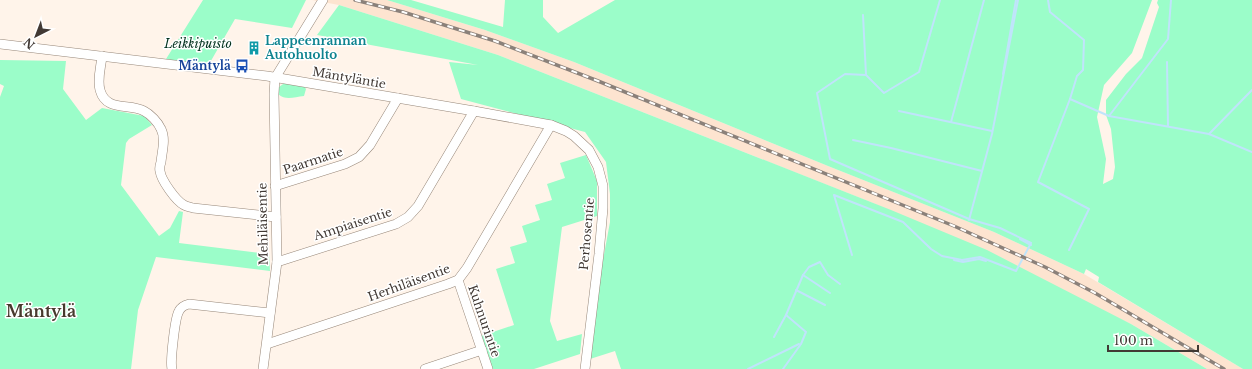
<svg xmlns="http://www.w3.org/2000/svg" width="1252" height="369" font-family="'Libre Baskerville',serif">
<rect width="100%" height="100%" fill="#fff4ea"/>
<path fill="#fde4d0" d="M 312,0 L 387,0 L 485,30 L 574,62 L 828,166 L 994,232 L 1084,274 L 1243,369 L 1207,369 L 1131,324 L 873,203 L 498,55 L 339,5 Z"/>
<g fill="#9bfdc9">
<path d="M 203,0 L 306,0 L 292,28 L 235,19 L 208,66 L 166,59 Z"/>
<path d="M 387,0 L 411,0 L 503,27 L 505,0 L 543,0 L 543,17 L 558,33 L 615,0 L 1152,0 L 1132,53 L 1104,85 L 1097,117 L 1106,159 L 1103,184 L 1113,179 L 1115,167 L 1111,129 L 1106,115 L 1106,100 L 1126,74 L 1142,58 L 1159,7 L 1157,3 L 1158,0 L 1252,0 L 1252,369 L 1243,369 L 1098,282 L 1099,277 L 1086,269 L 1084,274 L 994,232 L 828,166 L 574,62 L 485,30 Z"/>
<path d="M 339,5 L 498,55 L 891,210 L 987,250 L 1131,324 L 1207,369 L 621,369 L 615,351 L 590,359 L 600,276 L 610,222 L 610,194 L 606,162 L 585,132 L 461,99 L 449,62 L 478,65 L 317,35 Z"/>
<path d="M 0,60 L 66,61 L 63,89 L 86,120 L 102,108 L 144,116 L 152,125 L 129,139 L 126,143 L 121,185 L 159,236 L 170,228 L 179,211 L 183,212 L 179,243 L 269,254 L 270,271 L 156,257 L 138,310 L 131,369 L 0,369 L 0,97 L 4,86 L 0,84 Z"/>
<path d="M 286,82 L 303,85 L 306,89 L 304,96 C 294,97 286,101 278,94 L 279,87 Z"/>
<path d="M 586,155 L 597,181 L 597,216 L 562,227 L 550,321 L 557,341 L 582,334 L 580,354 L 534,369 L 492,369 L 481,336 L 514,325 L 496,269 L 515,263 L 510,247 L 527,242 L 522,226 L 540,220 L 535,205 L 552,200 L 547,184 L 565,178 L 560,163 Z"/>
</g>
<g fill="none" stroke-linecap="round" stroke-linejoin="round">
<g stroke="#c0e4fb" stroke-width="2">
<path d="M 1048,0 L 1050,12 L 1084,40 L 1083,70 L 1077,76 L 1070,99 L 1038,182 L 1089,209 L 1069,250"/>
<path d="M 863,15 L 866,75 L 884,93 L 919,72 L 940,0"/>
<path d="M 1167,62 L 1168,126"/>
<path d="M 1003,74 L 1016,0"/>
<path d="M 1070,99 L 1109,116 L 1209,134 L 1252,152"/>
<path d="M 899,111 L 992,131"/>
<path d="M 1109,116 L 1168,39 L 1171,0"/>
<path d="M 951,122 L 984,0"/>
<path d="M 1209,134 L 1252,90"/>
<path d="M 853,140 L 891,148 L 982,171"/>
<path d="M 969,220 L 992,134 L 1018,0"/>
<path d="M 1020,239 L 1031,245"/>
<path d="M 852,255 L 834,195 L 903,222 L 931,249 L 942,256 L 962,260 L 980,257 L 1016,271 L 1031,243 L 1000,228 L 969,219 L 830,159 L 817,93 L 845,74 L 866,75"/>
<path d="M 954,260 L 963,262 L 979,259 L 986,261"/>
<path d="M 803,275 L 830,293"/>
<path d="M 796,290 L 825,305"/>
<path d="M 774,337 L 786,315 L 803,275 L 809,267 L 820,262 L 828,275 L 840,284"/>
<path d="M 748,369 L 799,344"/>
<path d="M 783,369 L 801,344 L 806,332 L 786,315"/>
</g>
<g stroke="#978779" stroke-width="10">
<g id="minor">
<path d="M 0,44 L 267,76 L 474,111 L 551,125 L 566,131 L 574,136 L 589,150 L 598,167 L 603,186 L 603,208 L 599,254 L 585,369"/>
<path d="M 102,56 C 101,67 97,79 100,90 C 106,112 129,103 144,111 C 150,114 158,122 161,129 C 166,139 162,151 161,162 C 160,165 159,168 160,171 C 161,180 176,201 184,205 C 187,207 191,207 193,208 L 276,217"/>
<path d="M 275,186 L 345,164 L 359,157 L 370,145 L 398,98"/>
<path d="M 277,262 L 396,224 L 408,217 L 418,206 L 474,111"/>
<path d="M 458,280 L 488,369"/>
<path d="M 267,344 L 448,284 L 458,280 L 467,268 L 551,125"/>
<path d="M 172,369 C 170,362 175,317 179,311 C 181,307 185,305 189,304 L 270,313"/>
<path d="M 263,369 L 277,262 L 274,94 L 275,78 L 323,0"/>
<path d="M 425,369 L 482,350"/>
</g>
</g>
<use href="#minor" stroke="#fff" stroke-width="9"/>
<g stroke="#8b817a" stroke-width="3.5">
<path id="rail" d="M 355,0 L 403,12 L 495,41 L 598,81 L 954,226 L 1045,267 L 1095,293 L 1224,369"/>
</g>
<use href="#rail" stroke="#fff" stroke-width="2" stroke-dasharray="6" stroke-linecap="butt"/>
</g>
<defs>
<g id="building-bare" transform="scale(1.08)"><path d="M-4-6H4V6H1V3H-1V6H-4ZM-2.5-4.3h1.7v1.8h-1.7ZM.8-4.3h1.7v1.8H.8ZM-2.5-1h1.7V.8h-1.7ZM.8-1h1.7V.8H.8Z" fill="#0f9aa8" stroke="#fff" stroke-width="2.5" paint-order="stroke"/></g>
<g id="bus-bare" transform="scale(1.08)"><path d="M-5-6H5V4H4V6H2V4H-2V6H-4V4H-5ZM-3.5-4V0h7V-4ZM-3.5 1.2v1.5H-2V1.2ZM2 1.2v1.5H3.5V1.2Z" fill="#1a4fb4" stroke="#fff" stroke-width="2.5" paint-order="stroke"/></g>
</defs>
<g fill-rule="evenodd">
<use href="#building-bare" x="254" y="48"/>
<use href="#bus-bare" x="242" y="66"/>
</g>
<g text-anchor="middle" stroke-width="3" stroke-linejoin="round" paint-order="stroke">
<g font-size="12" font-weight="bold" fill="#0d838f" stroke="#fff" text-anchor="start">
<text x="265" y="45">Lappeenrannan<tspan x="265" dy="14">Autohuolto</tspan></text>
</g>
<g font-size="12" font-style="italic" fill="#02321e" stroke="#fff">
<text x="198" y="48">Leikkipuisto</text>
</g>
<g font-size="12" font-weight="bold" fill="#164399" stroke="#fff" text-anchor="end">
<text x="231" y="70">Mäntylä</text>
</g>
<g font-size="12" fill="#413934" stroke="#fff">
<text transform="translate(349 78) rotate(10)" y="4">Mäntyläntie</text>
<text transform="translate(313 161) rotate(-18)" y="4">Paarmatie</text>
<text transform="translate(263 224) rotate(-91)" y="4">Mehiläisentie</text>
<text transform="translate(353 224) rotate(-18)" y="4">Ampiaisentie</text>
<text transform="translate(587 234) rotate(-85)" y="4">Perhosentie</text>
<text transform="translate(409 283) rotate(-20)" y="4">Herhiläisentie</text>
<text transform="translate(484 321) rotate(71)" y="4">Kuhnurintie</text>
</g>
<g font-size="16" font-weight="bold" fill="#47392d" stroke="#fff">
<text x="41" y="317">Mäntylä</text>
</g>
</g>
<g transform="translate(36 36) rotate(222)" stroke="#ffffff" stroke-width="3" paint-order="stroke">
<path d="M0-3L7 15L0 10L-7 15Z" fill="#413934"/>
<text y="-6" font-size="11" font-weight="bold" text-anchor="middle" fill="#413934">N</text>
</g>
<path d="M1108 345v6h90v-6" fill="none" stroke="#413934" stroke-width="2"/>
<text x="1114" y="345" font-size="12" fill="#413934" stroke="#ffffff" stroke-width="3" paint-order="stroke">100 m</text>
</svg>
